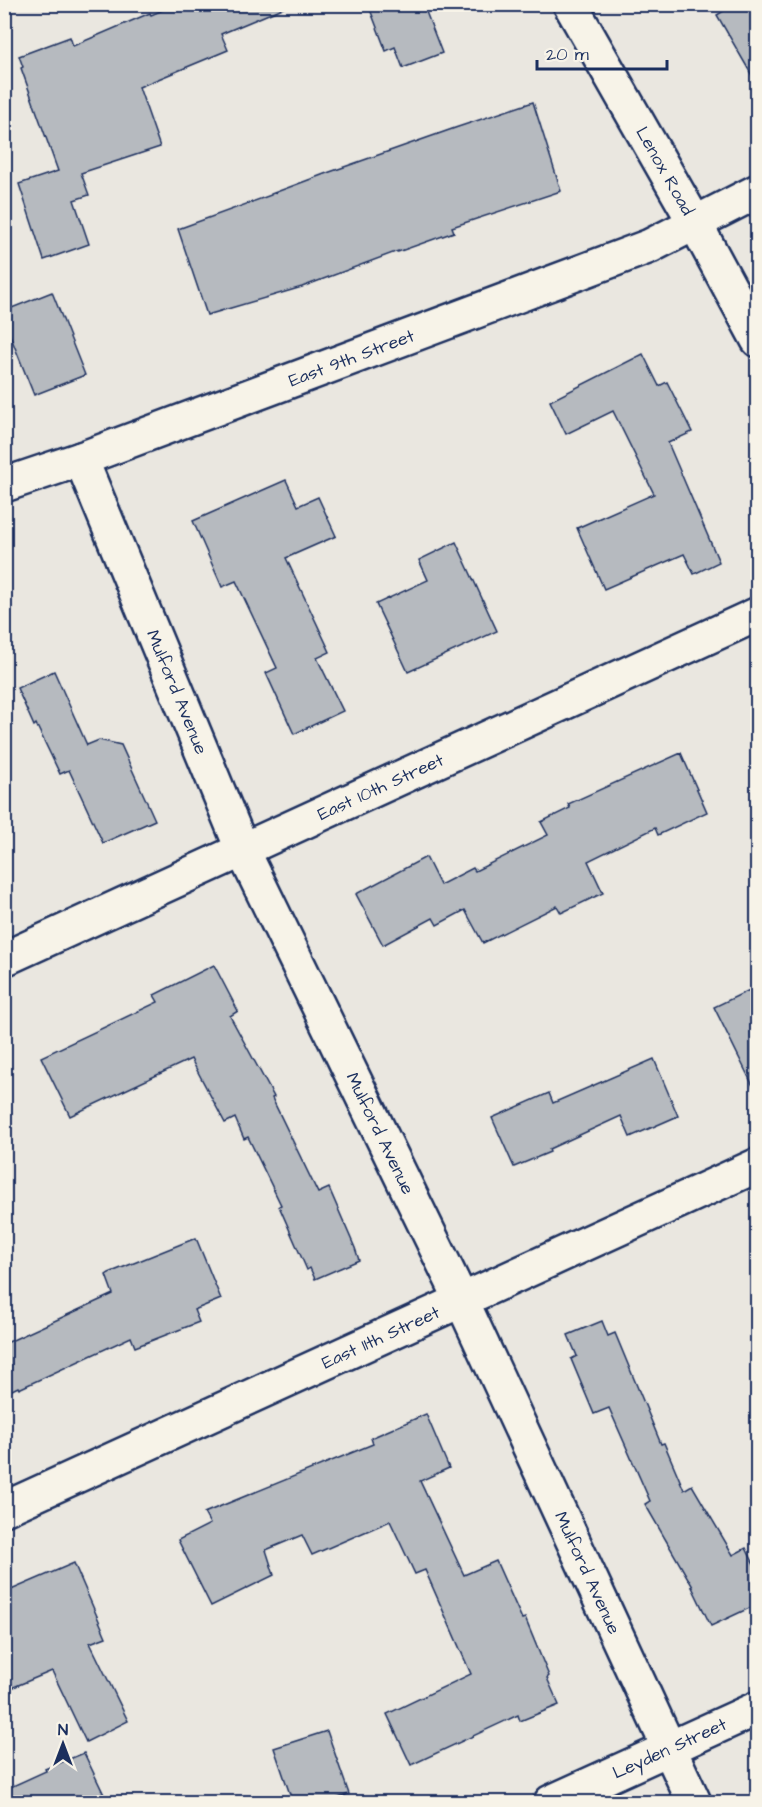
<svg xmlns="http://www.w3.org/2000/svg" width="762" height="1807" font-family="'Architects Daughter',sans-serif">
<rect width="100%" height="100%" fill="#eae7e0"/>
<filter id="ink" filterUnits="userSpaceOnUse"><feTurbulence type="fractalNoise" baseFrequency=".0167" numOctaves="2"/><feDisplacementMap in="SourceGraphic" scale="12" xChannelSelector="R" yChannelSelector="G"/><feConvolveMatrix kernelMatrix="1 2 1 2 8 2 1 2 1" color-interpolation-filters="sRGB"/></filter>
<g filter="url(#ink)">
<g fill="#b6babf" stroke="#1b2f5e" stroke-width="1.5">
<path d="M 177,4 L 290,5 L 221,34 L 228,50 L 139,87 L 160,147 L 81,173 L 89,195 L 74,200 L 89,244 L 44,260 L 19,184 L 58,171 L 21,68 L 23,67 L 19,56 L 70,37 L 73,46 L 150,13 L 151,15 Z"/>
<path d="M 368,4 L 423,4 L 442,53 L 403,68 L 395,47 L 386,51 Z"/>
<path d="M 735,4 L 758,4 L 758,86 L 717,15 Z"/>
<path d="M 533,102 L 561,191 L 452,227 L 454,232 L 398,252 L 398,251 L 302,287 L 207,315 L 178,229 L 271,195 L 271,194 L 327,173 L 455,128 Z"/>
<path d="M 52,292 L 85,375 L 34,395 L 4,320 L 4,311 Z"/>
<path d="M 643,354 L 659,386 L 667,382 L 692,432 L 668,443 L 719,562 L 694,574 L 684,554 L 604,589 L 577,528 L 654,494 L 613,411 L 566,434 L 550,401 Z"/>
<path d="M 286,480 L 298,506 L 318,497 L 336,536 L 286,558 L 330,652 L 317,658 L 343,711 L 294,734 L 266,673 L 277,668 L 236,581 L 222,587 L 193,521 Z"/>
<path d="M 456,542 L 497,631 L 408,672 L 376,604 L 428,580 L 419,560 Z"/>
<path d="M 54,671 L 87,745 L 99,740 L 121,745 L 155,820 L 103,843 L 69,770 L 60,774 L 36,724 L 34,726 L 17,688 Z"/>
<path d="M 681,753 L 707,812 L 658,835 L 655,828 L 588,861 L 603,893 L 561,913 L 557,906 L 483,943 L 465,910 L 437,925 L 433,918 L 383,945 L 356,894 L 426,857 L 440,885 L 473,868 L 475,871 L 548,835 L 541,822 L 570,808 L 568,804 Z"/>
<path d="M 214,965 L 238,1011 L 230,1016 L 274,1097 L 272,1098 L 318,1193 L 329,1188 L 355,1248 L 359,1260 L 315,1279 L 310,1268 L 307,1270 L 279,1206 L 281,1205 L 248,1137 L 244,1139 L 235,1118 L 225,1123 L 191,1059 L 70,1116 L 41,1057 L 158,1002 L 154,995 Z"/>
<path d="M 758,986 L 758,1096 L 714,1007 Z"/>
<path d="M 654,1059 L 678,1116 L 630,1137 L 621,1116 L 549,1149 L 550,1152 L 514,1167 L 492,1118 L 549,1093 L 553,1103 Z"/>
<path d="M 196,1238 L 221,1299 L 194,1310 L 199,1322 L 135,1347 L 131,1337 L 19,1389 L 18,1387 L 4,1394 L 4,1344 L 113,1294 L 106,1275 L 109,1273 Z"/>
<path d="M 602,1321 L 608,1336 L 615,1333 L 661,1444 L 664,1443 L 684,1490 L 692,1485 L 733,1555 L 746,1548 L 758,1572 L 758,1604 L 711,1626 L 692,1587 L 693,1587 L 645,1504 L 650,1501 L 609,1408 L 594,1414 L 571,1359 L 577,1356 L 568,1335 Z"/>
<path d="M 426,1414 L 449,1468 L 420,1481 L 464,1575 L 496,1561 L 522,1619 L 525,1618 L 549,1676 L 547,1678 L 559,1705 L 520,1721 L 518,1715 L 411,1765 L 387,1714 L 471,1674 L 425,1570 L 415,1574 L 390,1521 L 312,1555 L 302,1535 L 266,1550 L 274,1575 L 211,1606 L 178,1540 L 210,1524 L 204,1513 L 373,1444 L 371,1438 Z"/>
<path d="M 74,1563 L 106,1637 L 90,1643 L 128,1721 L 86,1742 L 52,1671 L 4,1691 L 4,1593 Z"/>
<path d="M 327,1731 L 349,1794 L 325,1803 L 293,1803 L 274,1748 Z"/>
<path d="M 84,1753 L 108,1803 L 4,1803 L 4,1790 L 46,1771 L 45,1769 Z"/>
</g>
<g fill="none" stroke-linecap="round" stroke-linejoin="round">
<g stroke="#1b2f5e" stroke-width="38">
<g id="street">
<path id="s1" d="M 81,459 L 243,851 L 461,1299 L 694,1802"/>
<path id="s2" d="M 4,485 L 81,459 L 650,246 L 758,191"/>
<path id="s3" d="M 4,959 L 758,614"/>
<path id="s4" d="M 4,1509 L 758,1165"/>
<path id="s5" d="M 551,1802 L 758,1708"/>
</g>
</g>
<g stroke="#1b2f5e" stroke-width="38">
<g id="secondary">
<path id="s6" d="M 570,4 L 695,223 L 758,340"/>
</g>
</g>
<use href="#street" stroke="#f7f3e8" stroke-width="33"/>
<use href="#secondary" stroke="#f7f3e8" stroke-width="33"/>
</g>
</g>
<g text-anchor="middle" stroke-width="6" stroke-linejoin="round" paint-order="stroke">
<g font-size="18" fill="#1b2f5e" stroke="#f7f3e8">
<text dy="6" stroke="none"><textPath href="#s6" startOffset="192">Lenox Road</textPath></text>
<text dy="6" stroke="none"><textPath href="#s2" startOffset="370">East 9th Street</textPath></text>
<text dy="6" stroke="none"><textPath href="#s1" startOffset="252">Mulford Avenue</textPath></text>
<text dy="6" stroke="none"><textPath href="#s3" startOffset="414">East 10th Street</textPath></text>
<text dy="6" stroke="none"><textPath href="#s1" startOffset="738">Mulford Avenue</textPath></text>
<text dy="6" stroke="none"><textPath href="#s4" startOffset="414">East 11th Street</textPath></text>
<text dy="6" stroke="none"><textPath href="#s1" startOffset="1224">Mulford Avenue</textPath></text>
<text dy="6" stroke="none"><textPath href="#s5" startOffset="130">Leyden Street</textPath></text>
</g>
</g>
<rect width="762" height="1807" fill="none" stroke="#f7f3e8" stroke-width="24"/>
<rect x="12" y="12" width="738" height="1783" fill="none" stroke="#1b2f5e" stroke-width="2" filter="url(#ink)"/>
<g transform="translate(63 1744)" stroke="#f7f3e8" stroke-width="4.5" paint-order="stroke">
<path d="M0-4.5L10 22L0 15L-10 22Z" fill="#1b2f5e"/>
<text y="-9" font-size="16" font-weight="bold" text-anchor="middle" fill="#1b2f5e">N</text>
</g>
<path d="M537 60v9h130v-9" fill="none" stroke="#1b2f5e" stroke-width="3"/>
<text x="546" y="60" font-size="18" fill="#1b2f5e" stroke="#f7f3e8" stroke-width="4.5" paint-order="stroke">20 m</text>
</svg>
